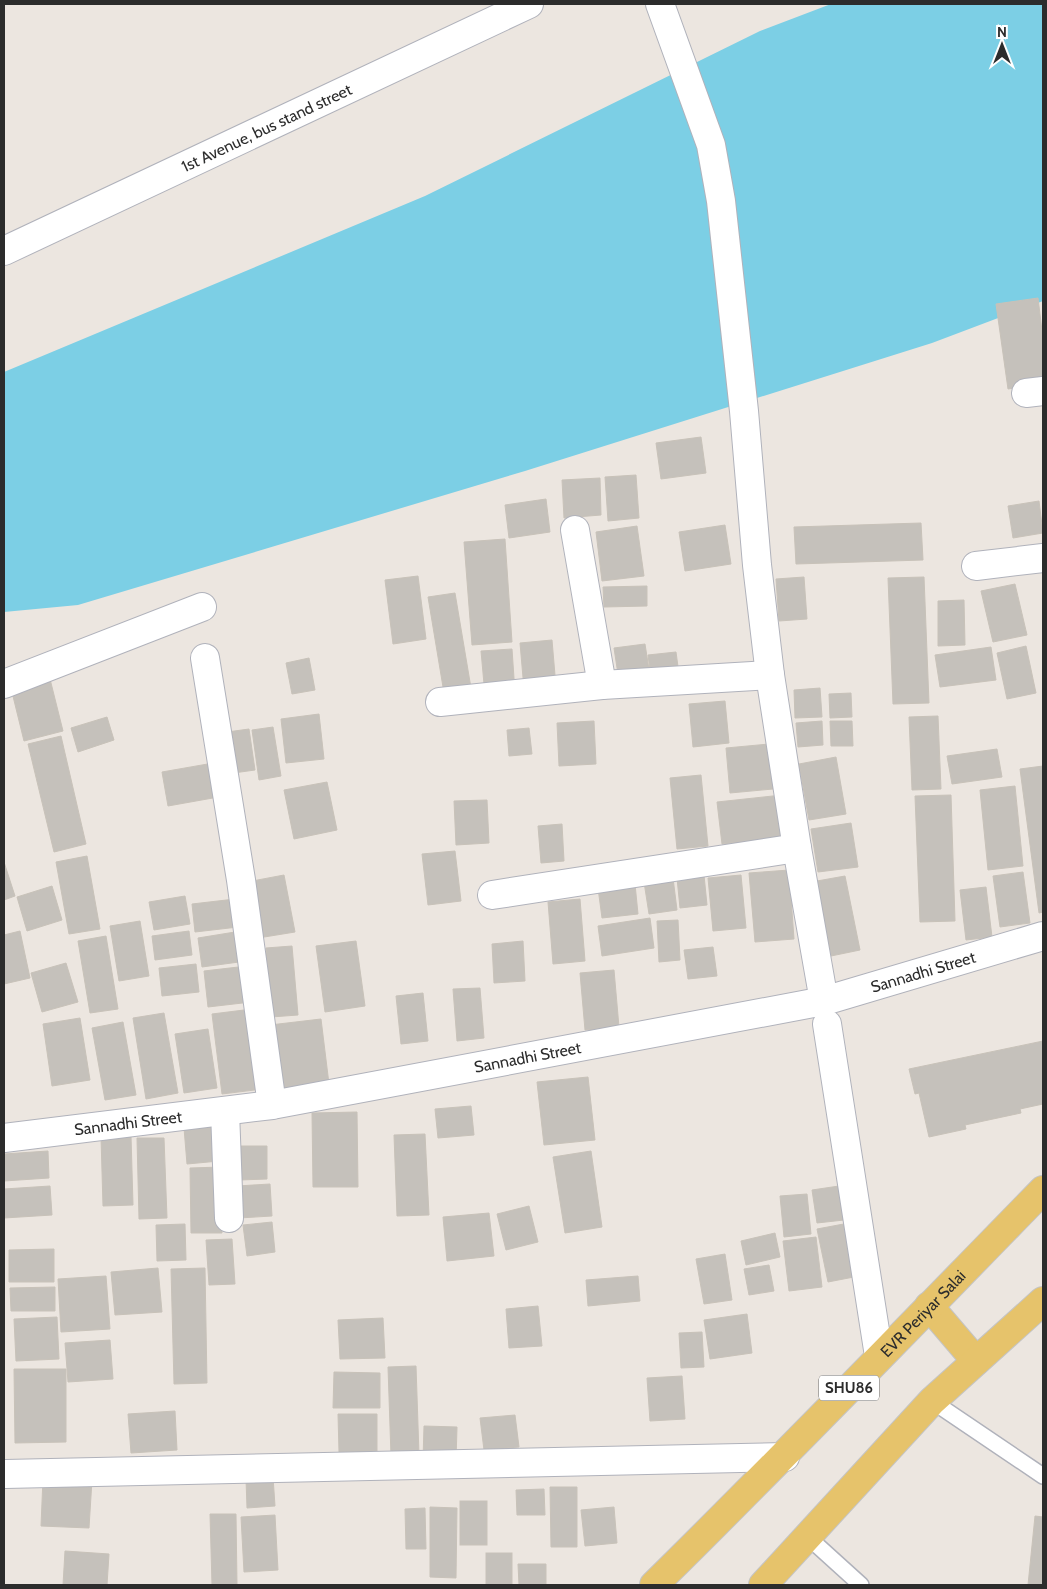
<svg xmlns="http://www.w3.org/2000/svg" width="1047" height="1589" font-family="Cabin,sans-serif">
<rect width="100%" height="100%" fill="#ece6e0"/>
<path fill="#7ccfe5" d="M 831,4 L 1043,4 L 1043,301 L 932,343 L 525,471 L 78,605 L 4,612 L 4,372 L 425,196 L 760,31 Z"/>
<g fill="#c5c1bb" stroke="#c8c2b9">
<path d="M 1038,298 L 1043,339 L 1043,384 L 1008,389 L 996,304 Z"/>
<path d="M 701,437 L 706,473 L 661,479 L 656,443 Z"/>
<path d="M 636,475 L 639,518 L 608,521 L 605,477 Z"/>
<path d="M 600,478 L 601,515 L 564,518 L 562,480 Z"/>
<path d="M 546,499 L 550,532 L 509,538 L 505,505 Z"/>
<path d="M 1039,501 L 1043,533 L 1013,538 L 1008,506 Z"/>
<path d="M 921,523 L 923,560 L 796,564 L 794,527 Z"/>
<path d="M 725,525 L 731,564 L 685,571 L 679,532 Z"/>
<path d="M 637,526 L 644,576 L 602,581 L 596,532 Z"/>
<path d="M 505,539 L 512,642 L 472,645 L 464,542 Z"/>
<path d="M 418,576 L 426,639 L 393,644 L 385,580 Z"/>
<path d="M 804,577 L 807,619 L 779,621 L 776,579 Z"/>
<path d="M 924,577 L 929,703 L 893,704 L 888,578 Z"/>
<path d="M 1015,584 L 1027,635 L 993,642 L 981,591 Z"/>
<path d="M 647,586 L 647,606 L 604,607 L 603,587 Z"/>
<path d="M 455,593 L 471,688 L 444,693 L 428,597 Z"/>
<path d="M 964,600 L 965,645 L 938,646 L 938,601 Z"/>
<path d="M 552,640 L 556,687 L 524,689 L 520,643 Z"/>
<path d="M 645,644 L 650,676 L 619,681 L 614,648 Z"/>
<path d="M 1026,646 L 1036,693 L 1007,699 L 997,653 Z"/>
<path d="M 991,647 L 996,680 L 940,687 L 935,655 Z"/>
<path d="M 512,649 L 515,693 L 485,695 L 481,651 Z"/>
<path d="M 676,652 L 679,674 L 651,678 L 648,655 Z"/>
<path d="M 309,658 L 315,690 L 292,694 L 286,663 Z"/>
<path d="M 49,675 L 63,731 L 24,741 L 10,684 Z"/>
<path d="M 820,688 L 822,717 L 795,718 L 794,690 Z"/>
<path d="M 851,693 L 852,717 L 830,718 L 829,694 Z"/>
<path d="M 725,701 L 729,743 L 693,747 L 689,704 Z"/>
<path d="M 319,714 L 324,759 L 286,763 L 281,719 Z"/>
<path d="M 938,716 L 941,789 L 912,790 L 909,717 Z"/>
<path d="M 107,717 L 114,740 L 78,752 L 71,728 Z"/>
<path d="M 594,721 L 596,764 L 559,766 L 557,723 Z"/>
<path d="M 822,721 L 823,745 L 798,747 L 796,723 Z"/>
<path d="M 830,721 L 852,721 L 853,746 L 831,746 Z"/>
<path d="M 273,727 L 281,776 L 259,780 L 252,730 Z"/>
<path d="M 529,728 L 532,754 L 509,756 L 507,730 Z"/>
<path d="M 249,729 L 255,770 L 226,774 L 220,733 Z"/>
<path d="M 61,736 L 86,844 L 54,852 L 28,744 Z"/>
<path d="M 769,744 L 773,789 L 730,793 L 726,748 Z"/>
<path d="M 997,749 L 1002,777 L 952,784 L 947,756 Z"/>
<path d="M 836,757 L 846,814 L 809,820 L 799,764 Z"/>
<path d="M 219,762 L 224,796 L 168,806 L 162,772 Z"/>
<path d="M 1043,766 L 1043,912 L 1039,913 L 1020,769 Z"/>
<path d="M 701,775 L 708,846 L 677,849 L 670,778 Z"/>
<path d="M 327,782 L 337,830 L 294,839 L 284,790 Z"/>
<path d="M 1015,786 L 1023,866 L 988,870 L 980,790 Z"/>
<path d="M 782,795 L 787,837 L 722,844 L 717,802 Z"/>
<path d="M 951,795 L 955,921 L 920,922 L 915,796 Z"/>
<path d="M 487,800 L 489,843 L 456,845 L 454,801 Z"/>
<path d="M 851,823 L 858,867 L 818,872 L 811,829 Z"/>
<path d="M 562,824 L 564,861 L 541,863 L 538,826 Z"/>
<path d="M 455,851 L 461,901 L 428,905 L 422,854 Z"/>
<path d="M 87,856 L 100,929 L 69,934 L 56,862 Z"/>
<path d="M 4,862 L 15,896 L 4,900 Z"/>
<path d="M 789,870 L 794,939 L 755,942 L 749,873 Z"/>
<path d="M 1023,872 L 1030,923 L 1000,927 L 993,876 Z"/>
<path d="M 284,875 L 295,932 L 258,938 L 247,882 Z"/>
<path d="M 704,875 L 707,905 L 680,908 L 677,878 Z"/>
<path d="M 741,875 L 746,928 L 713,931 L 708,878 Z"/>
<path d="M 845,876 L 860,950 L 831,956 L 817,881 Z"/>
<path d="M 673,878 L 677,910 L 649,914 L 644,882 Z"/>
<path d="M 635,884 L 638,914 L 602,918 L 598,888 Z"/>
<path d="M 52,886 L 62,920 L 27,931 L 17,897 Z"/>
<path d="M 986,887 L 992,937 L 966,940 L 960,890 Z"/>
<path d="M 185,896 L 190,924 L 154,930 L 149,902 Z"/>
<path d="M 235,899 L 238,927 L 195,932 L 192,904 Z"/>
<path d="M 580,899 L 585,961 L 553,964 L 548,902 Z"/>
<path d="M 650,918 L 654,948 L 602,956 L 598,926 Z"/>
<path d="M 678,920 L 680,960 L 659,962 L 657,921 Z"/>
<path d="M 140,921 L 149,976 L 119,981 L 110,926 Z"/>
<path d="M 20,931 L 30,978 L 4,984 L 4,935 Z"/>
<path d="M 189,931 L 192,955 L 155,960 L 152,936 Z"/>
<path d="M 235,932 L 239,962 L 202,967 L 198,938 Z"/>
<path d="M 106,936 L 118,1009 L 90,1013 L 78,941 Z"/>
<path d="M 356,941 L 365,1006 L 325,1012 L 316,946 Z"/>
<path d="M 523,941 L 525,981 L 494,983 L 492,944 Z"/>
<path d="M 292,946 L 298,1015 L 271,1017 L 266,948 Z"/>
<path d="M 713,947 L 717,976 L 688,979 L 684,950 Z"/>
<path d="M 66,963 L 78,1002 L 42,1012 L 31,973 Z"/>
<path d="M 196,964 L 199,992 L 162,996 L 159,968 Z"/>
<path d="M 247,966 L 251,1002 L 208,1007 L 204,971 Z"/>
<path d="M 614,970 L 619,1027 L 585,1030 L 580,973 Z"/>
<path d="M 480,988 L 484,1038 L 457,1041 L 453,989 Z"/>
<path d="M 423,993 L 428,1041 L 401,1044 L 396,996 Z"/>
<path d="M 252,1009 L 263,1089 L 222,1094 L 212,1014 Z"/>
<path d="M 164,1013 L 178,1093 L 146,1099 L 133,1018 Z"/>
<path d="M 80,1018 L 90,1080 L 52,1086 L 43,1024 Z"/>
<path d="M 321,1019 L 329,1084 L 278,1090 L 270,1025 Z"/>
<path d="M 123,1022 L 136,1095 L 105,1100 L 92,1028 Z"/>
<path d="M 208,1029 L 217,1088 L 184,1093 L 175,1034 Z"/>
<path d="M 1043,1041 L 1043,1104 L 1020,1109 L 1021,1113 L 965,1125 L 966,1129 L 929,1137 L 919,1093 L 915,1094 L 909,1069 Z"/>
<path d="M 588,1077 L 595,1140 L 544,1145 L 537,1082 Z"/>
<path d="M 471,1106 L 474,1135 L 438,1138 L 435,1109 Z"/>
<path d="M 357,1112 L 358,1187 L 313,1187 L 312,1113 Z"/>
<path d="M 217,1125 L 219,1161 L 187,1164 L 184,1128 Z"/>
<path d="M 425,1134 L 429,1215 L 397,1216 L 394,1135 Z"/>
<path d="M 131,1136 L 133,1205 L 103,1206 L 101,1137 Z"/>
<path d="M 137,1138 L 164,1138 L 167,1218 L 139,1219 Z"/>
<path d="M 239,1146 L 267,1146 L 267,1179 L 240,1180 Z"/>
<path d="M 48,1151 L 49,1178 L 4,1181 L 4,1154 Z"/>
<path d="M 591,1151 L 602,1227 L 565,1233 L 553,1157 Z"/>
<path d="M 221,1167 L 222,1233 L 191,1233 L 190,1168 Z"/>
<path d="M 270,1184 L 272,1216 L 239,1218 L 237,1186 Z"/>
<path d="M 50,1186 L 52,1215 L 4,1218 L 4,1189 Z"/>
<path d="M 839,1186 L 844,1220 L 817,1223 L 812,1190 Z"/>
<path d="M 807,1194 L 811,1234 L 784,1237 L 780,1196 Z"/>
<path d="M 529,1206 L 538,1242 L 506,1250 L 497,1214 Z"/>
<path d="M 489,1213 L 494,1256 L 447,1261 L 443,1217 Z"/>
<path d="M 272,1222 L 275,1252 L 247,1256 L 243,1225 Z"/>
<path d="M 849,1223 L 859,1276 L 828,1282 L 817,1229 Z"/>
<path d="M 185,1224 L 186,1260 L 157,1261 L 156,1225 Z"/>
<path d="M 775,1233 L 780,1257 L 746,1265 L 741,1241 Z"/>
<path d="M 816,1237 L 822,1287 L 789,1291 L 783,1241 Z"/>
<path d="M 232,1239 L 235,1284 L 209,1285 L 206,1240 Z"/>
<path d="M 54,1249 L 54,1282 L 9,1282 L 9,1250 Z"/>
<path d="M 725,1254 L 732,1300 L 704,1304 L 696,1259 Z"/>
<path d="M 769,1265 L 774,1291 L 749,1295 L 744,1269 Z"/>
<path d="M 158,1268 L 162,1312 L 115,1315 L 111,1272 Z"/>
<path d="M 205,1268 L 207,1383 L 174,1384 L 171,1269 Z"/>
<path d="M 106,1276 L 110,1329 L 61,1332 L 58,1279 Z"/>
<path d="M 638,1276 L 640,1301 L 588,1306 L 586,1280 Z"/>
<path d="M 55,1287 L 55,1311 L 11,1311 L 10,1288 Z"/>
<path d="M 538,1306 L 542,1346 L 509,1348 L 506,1309 Z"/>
<path d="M 747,1314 L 752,1353 L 710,1359 L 704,1320 Z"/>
<path d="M 57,1317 L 59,1359 L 16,1361 L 14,1319 Z"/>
<path d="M 383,1318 L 385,1358 L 340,1359 L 338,1320 Z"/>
<path d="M 702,1332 L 704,1367 L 681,1368 L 679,1333 Z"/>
<path d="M 110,1340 L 113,1379 L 68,1382 L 65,1343 Z"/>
<path d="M 416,1366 L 419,1455 L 391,1456 L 388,1367 Z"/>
<path d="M 14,1369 L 66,1369 L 66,1442 L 15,1443 Z"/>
<path d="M 334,1372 L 380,1373 L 380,1408 L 333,1408 Z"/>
<path d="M 682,1376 L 685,1419 L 650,1421 L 647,1378 Z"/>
<path d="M 175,1411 L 177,1450 L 131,1453 L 128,1414 Z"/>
<path d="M 338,1414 L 377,1414 L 377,1451 L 339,1452 Z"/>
<path d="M 515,1415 L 519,1447 L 484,1450 L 480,1418 Z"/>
<path d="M 424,1426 L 457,1427 L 456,1460 L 423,1460 Z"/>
<path d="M 273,1477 L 275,1506 L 247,1508 L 246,1479 Z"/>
<path d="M 43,1478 L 92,1480 L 89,1528 L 41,1526 Z"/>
<path d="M 550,1487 L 577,1487 L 577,1547 L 551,1547 Z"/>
<path d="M 544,1489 L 545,1515 L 517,1515 L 516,1490 Z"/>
<rect x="460" y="1501" width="27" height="44"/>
<path d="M 430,1507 L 457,1508 L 456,1578 L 430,1577 Z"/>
<path d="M 614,1507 L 617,1543 L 585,1546 L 581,1510 Z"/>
<path d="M 425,1508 L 426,1549 L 406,1549 L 405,1509 Z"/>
<path d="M 210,1514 L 236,1514 L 237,1585 L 212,1585 Z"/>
<path d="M 275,1515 L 278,1570 L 244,1572 L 241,1517 Z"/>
<path d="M 1035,1516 L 1043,1517 L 1043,1585 L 1028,1585 Z"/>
<path d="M 65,1551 L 109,1554 L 107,1585 L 63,1585 Z"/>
<rect x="486" y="1553" width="26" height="32"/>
<path d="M 518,1564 L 546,1564 L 546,1585 L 519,1585 Z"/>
</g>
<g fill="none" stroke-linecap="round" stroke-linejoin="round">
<g stroke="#b0b2bb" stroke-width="18">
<g id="lane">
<path d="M 932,1401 L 1043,1476"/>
<path d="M 808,1537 L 861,1585"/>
</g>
</g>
<g stroke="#b0b2bb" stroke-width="30">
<g id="street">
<path d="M 660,4 L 711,145 L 721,201 L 744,411 L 757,565 L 770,675 L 797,848 L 824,1001"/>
<path d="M 1026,393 L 1043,391"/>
<path d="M 575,530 L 602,685"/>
<path d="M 976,566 L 1043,558"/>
<path d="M 205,658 L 241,880 L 272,1105"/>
<path d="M 4,684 L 202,607"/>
<path d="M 440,702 L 602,685 L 770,675"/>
<path d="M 492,895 L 797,848"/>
<path d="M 827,1024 L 879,1356"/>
<path d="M 225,1111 L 229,1218"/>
<path id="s1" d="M 4,1138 L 272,1105 L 824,1001 L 1043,936"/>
<path d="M 5,1474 L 785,1457"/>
</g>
</g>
<g stroke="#b0b2bb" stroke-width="30">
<g id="secondary">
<path id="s2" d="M 4,251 L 529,4"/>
</g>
</g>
<g stroke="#c4c4c4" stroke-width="30">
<g id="primary">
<path d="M 929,1306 L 976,1361"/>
<path id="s3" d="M 654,1585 C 786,1455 914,1322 1043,1190"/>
<path d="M 763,1585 L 932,1401 L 1043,1301"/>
</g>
</g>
<use href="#lane" stroke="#fff" stroke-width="15"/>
<use href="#street" stroke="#fff" stroke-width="28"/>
<use href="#secondary" stroke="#fff" stroke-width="28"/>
<use href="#primary" stroke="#e6c36b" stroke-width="28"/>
</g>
<g text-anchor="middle" stroke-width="4" stroke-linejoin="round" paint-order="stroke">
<rect fill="#fff" stroke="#6b6b6b" stroke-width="1" x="819" y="1375.5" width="60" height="25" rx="4"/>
<g font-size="15" font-weight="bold" fill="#2c2c2c">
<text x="849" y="1393">SHU86</text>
</g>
<g font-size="16" fill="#2c2c2c" stroke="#fff">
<text dy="6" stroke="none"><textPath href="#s2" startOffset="290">1st Avenue, bus stand street</textPath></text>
<text dy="6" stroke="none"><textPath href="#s1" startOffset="935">Sannadhi Street</textPath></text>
<text dy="6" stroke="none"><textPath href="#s1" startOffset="530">Sannadhi Street</textPath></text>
<text dy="6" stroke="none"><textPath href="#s1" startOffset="125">Sannadhi Street</textPath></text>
<text dy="6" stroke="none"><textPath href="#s3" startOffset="382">EVR Periyar Salai</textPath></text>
</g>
</g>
<rect width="1047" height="1589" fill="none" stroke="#2c2c2c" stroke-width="10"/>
<g transform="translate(1002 45)" stroke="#ffffff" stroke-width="4" paint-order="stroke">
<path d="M0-4L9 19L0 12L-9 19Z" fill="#2c2c2c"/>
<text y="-8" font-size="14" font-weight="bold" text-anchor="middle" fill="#2c2c2c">N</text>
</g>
</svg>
